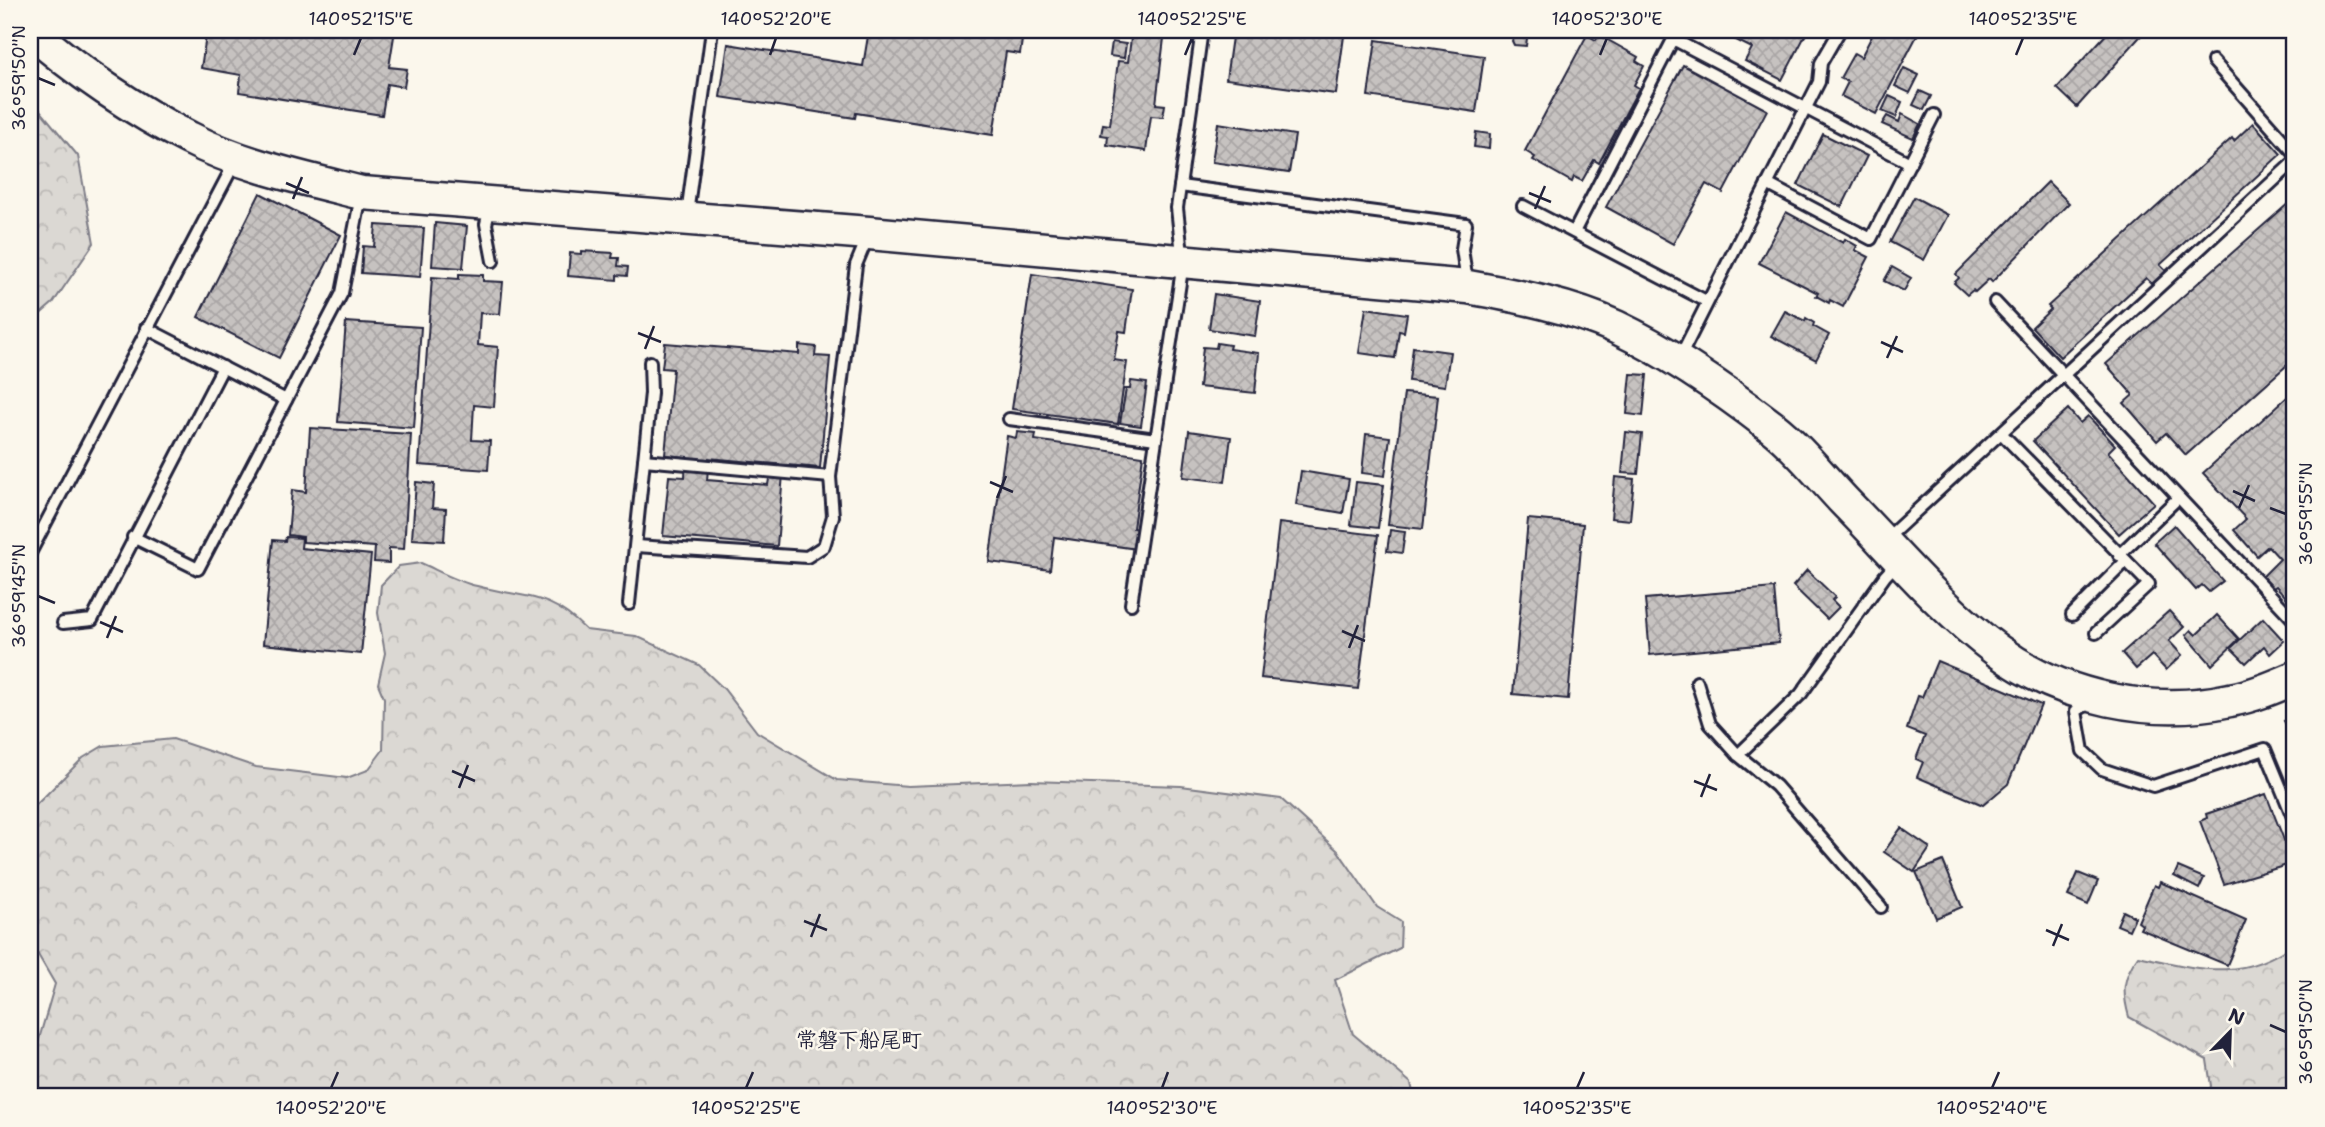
<svg xmlns="http://www.w3.org/2000/svg" width="2325" height="1127" font-family="'Shantell Sans','Klee One',sans-serif">
<defs>
<pattern id="forest-crowns" width="20" height="18" patternUnits="userSpaceOnUse" patternTransform="scale(1.75)"><rect width="20" height="18" fill="#dbd8d3"/><path d="M2 6a3 3 0 1 1 6 0M12 15a3 3 0 1 1 6 0" fill="none" stroke="#bcb9b6"/></pattern>
<pattern id="building-cross-hatch" width="8" height="8" patternUnits="userSpaceOnUse" patternTransform="scale(1.75)"><rect width="8" height="8" fill="#c6c2c0"/><path d="M0 0l8 8M0 8l8-8" fill="none" stroke="#aaa6a6"/></pattern>
</defs>
<rect width="100%" height="100%" fill="#fbf7ec"/>
<filter id="ink" filterUnits="userSpaceOnUse"><feTurbulence type="fractalNoise" baseFrequency=".0143" numOctaves="2"/><feDisplacementMap in="SourceGraphic" scale="14" xChannelSelector="R" yChannelSelector="G"/><feConvolveMatrix kernelMatrix="1 2 1 2 8 2 1 2 1" color-interpolation-filters="sRGB"/></filter>
<g filter="url(#ink)">
<g fill="url(#forest-crowns)" stroke="#7e7d87" stroke-width="2">
<path d="M 30,98 L 78,156 L 94,243 L 53,303 L 30,323 Z"/>
<path d="M 421,563 C 439,571 458,582 477,586 C 525,599 548,591 586,630 L 636,636 L 699,665 L 724,689 L 757,732 L 837,780 L 908,786 L 1031,781 L 1181,786 L 1281,799 L 1338,851 L 1377,907 L 1401,922 L 1400,948 L 1335,980 L 1353,1034 L 1411,1083 L 1414,1097 L 30,1097 L 30,1070 L 55,984 L 30,941 L 30,811 L 83,758 L 103,746 L 173,739 L 256,767 L 347,778 L 368,770 L 383,750 L 384,698 L 378,684 L 385,653 L 378,613 L 381,585 L 399,566 Z"/>
<path d="M 2295,943 L 2295,1097 L 2207,1097 L 2211,1086 L 2207,1060 L 2129,1017 C 2122,992 2122,978 2138,956 C 2198,969 2241,983 2295,943 Z"/>
</g>
<g fill="url(#building-cross-hatch)" stroke="#22223b" stroke-width="2">
<path d="M 207,30 L 395,30 L 389,67 L 407,69 L 404,87 L 387,84 L 382,115 L 239,92 L 241,75 L 201,68 Z"/>
<path d="M 869,30 L 1010,30 L 1023,33 L 1020,54 L 1006,52 L 993,135 L 856,113 L 855,118 L 720,97 L 728,44 L 863,66 Z"/>
<path d="M 1132,30 L 1165,30 L 1156,104 L 1165,105 L 1163,117 L 1151,116 L 1146,151 L 1107,145 L 1108,136 L 1101,135 L 1103,124 L 1110,125 L 1118,61 L 1128,62 Z"/>
<path d="M 1233,30 L 1295,30 L 1344,36 L 1336,94 L 1226,79 Z"/>
<path d="M 1516,30 L 1528,30 L 1526,46 L 1514,45 L 1512,41 Z"/>
<path d="M 1736,30 L 1808,30 L 1782,80 L 1745,61 L 1752,48 L 1732,38 Z"/>
<path d="M 1875,30 L 1920,30 L 1876,114 L 1841,96 L 1848,82 L 1840,78 L 1854,53 L 1861,57 Z"/>
<path d="M 2110,30 L 2146,30 L 2077,107 L 2057,88 Z"/>
<path d="M 1587,35 L 1596,40 L 1599,35 L 1638,57 L 1636,61 L 1644,66 L 1634,85 L 1639,88 L 1599,163 L 1594,160 L 1582,181 L 1574,177 L 1572,182 L 1533,160 L 1535,157 L 1525,151 Z"/>
<path d="M 1376,40 L 1484,56 L 1476,112 L 1368,96 Z"/>
<path d="M 1112,42 L 1126,44 L 1124,58 L 1110,56 Z"/>
<path d="M 1683,65 L 1767,110 L 1723,193 L 1706,184 L 1673,244 L 1606,207 Z"/>
<path d="M 1904,68 L 1919,75 L 1910,93 L 1895,86 Z"/>
<path d="M 1920,91 L 1931,96 L 1924,110 L 1913,105 Z"/>
<path d="M 1889,96 L 1902,102 L 1896,117 L 1882,111 Z"/>
<path d="M 1902,114 L 1920,124 L 1913,138 L 1882,124 L 1887,116 L 1899,122 Z"/>
<path d="M 1218,123 L 1295,135 L 1289,173 L 1212,162 Z"/>
<path d="M 2253,123 L 2281,154 L 2160,265 L 2167,272 L 2153,285 L 2146,278 L 2060,357 L 2032,327 L 2051,309 L 2048,306 L 2232,138 L 2234,141 Z"/>
<path d="M 1476,132 L 1490,134 L 1489,149 L 1474,147 Z"/>
<path d="M 1823,134 L 1867,156 L 1842,207 L 1798,185 Z"/>
<path d="M 2048,182 L 2069,203 L 1992,282 L 1989,279 L 1975,292 L 1973,290 L 1967,295 L 1954,283 L 1959,278 L 1956,274 Z"/>
<path d="M 260,193 L 341,235 L 279,358 L 198,317 Z"/>
<path d="M 1914,197 L 1948,215 L 1924,260 L 1890,242 Z"/>
<path d="M 2291,201 L 2295,205 L 2295,358 L 2186,455 L 2166,433 L 2157,441 L 2124,403 L 2133,395 L 2106,364 Z"/>
<path d="M 1786,212 L 1843,243 L 1845,239 L 1857,246 L 1855,250 L 1869,257 L 1843,307 L 1830,300 L 1829,303 L 1816,296 L 1818,293 L 1759,263 Z"/>
<path d="M 435,223 L 467,226 L 463,268 L 432,266 Z"/>
<path d="M 376,225 L 424,228 L 420,277 L 361,273 L 363,246 L 374,247 Z"/>
<path d="M 581,251 L 613,253 L 612,258 L 619,258 L 618,266 L 628,267 L 627,276 L 617,275 L 617,280 L 568,276 L 570,253 L 581,254 Z"/>
<path d="M 1892,267 L 1911,278 L 1904,291 L 1884,281 Z"/>
<path d="M 459,274 L 483,275 L 483,281 L 503,282 L 500,314 L 480,313 L 478,345 L 498,347 L 494,407 L 474,405 L 472,440 L 490,441 L 488,470 L 419,465 L 432,277 L 459,279 Z"/>
<path d="M 1032,274 L 1132,289 L 1126,332 L 1119,331 L 1114,360 L 1127,362 L 1118,424 L 1012,409 Z"/>
<path d="M 1214,294 L 1260,301 L 1255,336 L 1209,329 Z"/>
<path d="M 1366,308 L 1407,314 L 1404,332 L 1399,331 L 1395,358 L 1359,353 Z"/>
<path d="M 1785,311 L 1805,321 L 1806,318 L 1814,323 L 1813,326 L 1829,335 L 1816,360 L 1771,336 Z"/>
<path d="M 346,322 L 421,327 L 414,428 L 338,422 Z"/>
<path d="M 665,343 L 799,354 L 799,345 L 816,347 L 815,356 L 830,357 L 820,468 L 709,458 L 707,480 L 768,485 L 770,473 L 783,474 L 777,546 L 663,536 L 669,476 L 685,477 L 686,457 L 665,455 L 673,369 L 662,368 Z"/>
<path d="M 1217,343 L 1230,345 L 1229,349 L 1259,353 L 1255,393 L 1199,387 L 1203,347 L 1216,348 Z"/>
<path d="M 1413,347 L 1450,352 L 1445,386 L 1409,381 Z"/>
<path d="M 1631,374 L 1647,375 L 1643,416 L 1627,414 Z"/>
<path d="M 1131,381 L 1147,383 L 1141,426 L 1120,423 L 1126,389 L 1130,389 Z"/>
<path d="M 2295,390 L 2295,607 L 2276,586 L 2273,588 L 2262,577 L 2280,559 L 2268,546 L 2257,556 L 2234,530 L 2246,519 L 2203,473 Z"/>
<path d="M 1404,393 L 1438,396 L 1423,529 L 1388,525 Z"/>
<path d="M 2068,409 L 2080,423 L 2088,416 L 2115,445 L 2108,452 L 2154,503 L 2119,534 L 2033,441 Z"/>
<path d="M 310,428 L 411,434 L 404,549 L 389,548 L 389,563 L 374,562 L 375,547 L 303,542 L 303,537 L 288,535 L 292,490 L 306,492 Z"/>
<path d="M 1189,431 L 1231,437 L 1225,482 L 1183,477 Z"/>
<path d="M 1017,432 L 1036,434 L 1035,440 L 1143,456 L 1133,528 L 1140,530 L 1137,549 L 1054,537 L 1050,570 L 989,562 L 1007,436 L 1016,438 Z"/>
<path d="M 1626,432 L 1642,434 L 1638,474 L 1622,473 Z"/>
<path d="M 1366,434 L 1390,437 L 1385,476 L 1362,473 Z"/>
<path d="M 1301,471 L 1349,479 L 1343,513 L 1296,505 Z"/>
<path d="M 1615,477 L 1634,479 L 1630,520 L 1611,518 Z"/>
<path d="M 416,482 L 434,484 L 432,508 L 446,509 L 444,541 L 412,539 Z"/>
<path d="M 1356,482 L 1384,485 L 1378,528 L 1351,525 Z"/>
<path d="M 1528,519 L 1583,524 L 1568,699 L 1513,694 Z"/>
<path d="M 1279,523 L 1378,535 L 1358,689 L 1261,678 Z"/>
<path d="M 2174,525 L 2223,581 L 2209,592 L 2202,585 L 2196,590 L 2154,543 Z"/>
<path d="M 1390,530 L 1405,532 L 1402,553 L 1387,551 Z"/>
<path d="M 286,537 L 302,538 L 301,548 L 371,555 L 361,654 L 263,644 L 273,540 L 285,541 Z"/>
<path d="M 1807,570 L 1835,597 L 1832,600 L 1839,607 L 1827,619 L 1793,586 Z"/>
<path d="M 1774,588 L 1779,643 L 1650,655 L 1645,599 Z"/>
<path d="M 2169,611 L 2184,627 L 2169,641 L 2182,655 L 2166,670 L 2152,655 L 2136,669 L 2122,653 Z"/>
<path d="M 2217,615 L 2239,639 L 2212,665 L 2186,635 L 2191,630 L 2196,635 Z"/>
<path d="M 2263,618 L 2284,641 L 2270,654 L 2264,646 L 2246,663 L 2231,648 Z"/>
<path d="M 1937,661 L 2041,705 L 2008,784 L 1983,805 L 1917,777 L 1923,762 L 1916,759 L 1925,736 L 1907,729 L 1918,696 L 1922,697 Z"/>
<path d="M 2295,715 L 2295,740 L 2284,721 Z"/>
<path d="M 2266,794 L 2291,858 L 2285,860 L 2287,865 L 2224,884 L 2200,821 L 2207,818 L 2206,814 Z"/>
<path d="M 1901,828 L 1930,848 L 1914,872 L 1884,852 Z"/>
<path d="M 1943,861 L 1962,907 L 1936,918 L 1916,872 Z"/>
<path d="M 2178,867 L 2204,878 L 2199,889 L 2174,876 Z"/>
<path d="M 2078,873 L 2098,881 L 2088,905 L 2068,896 Z"/>
<path d="M 2160,882 L 2246,920 L 2227,965 L 2140,929 L 2142,925 L 2138,922 L 2154,885 L 2158,887 Z"/>
<path d="M 2123,911 L 2135,917 L 2129,930 L 2117,925 Z"/>
</g>
<g fill="none" stroke-linecap="round" stroke-linejoin="round">
<g stroke="#22223b" stroke-width="16">
<g id="lane">
<path d="M 1673,39 L 1910,163"/>
<path d="M 2213,61 L 2295,154"/>
<path d="M 1767,184 L 1871,239 L 1934,115"/>
<path d="M 1180,186 L 1466,224 L 1462,249 L 1467,282"/>
<path d="M 1523,206 L 1706,301"/>
<path d="M 490,207 L 486,224 L 493,261"/>
<path d="M 687,214 L 712,30"/>
<path d="M 1574,232 L 1678,30"/>
<path d="M 1995,302 L 2295,621"/>
<path d="M 146,328 L 286,400"/>
<path d="M 1679,359 L 1819,82 L 1821,63 L 1840,30"/>
<path d="M 1009,419 L 1156,439"/>
<path d="M 2002,434 L 2149,584 L 2096,633"/>
<path d="M 644,460 L 830,477 L 856,265 L 868,236"/>
<path d="M 133,537 L 198,569 L 342,293 L 361,196"/>
<path d="M 1885,540 L 2295,161"/>
<path d="M 636,546 L 807,557 L 824,546 L 833,516 L 830,477"/>
<path d="M 30,553 L 235,162"/>
<path d="M 2119,555 L 2178,498"/>
<path d="M 629,604 L 651,393 L 650,362"/>
<path d="M 1131,604 L 1183,263 L 1177,208 L 1202,30"/>
<path d="M 2072,615 L 2126,561"/>
<path d="M 63,623 L 92,620 L 223,367"/>
<path d="M 1697,682 L 1710,724 L 1738,755 L 1776,786 L 1881,907"/>
<path d="M 2091,702 L 2076,711 L 2083,751 L 2102,769 L 2153,786 L 2265,749 L 2295,822"/>
<path d="M 1738,755 L 1801,694 L 1885,576 L 1898,562"/>
</g>
</g>
<g stroke="#22223b" stroke-width="37">
<path id="secondary" d="M 30,30 C 73,69 137,112 189,138 C 240,165 306,179 362,193 L 869,233 L 1468,287 C 1518,296 1570,306 1616,327 C 1671,353 1724,390 1772,427 C 1799,448 1822,478 1846,503 C 1895,553 1941,609 1998,651 C 2062,698 2152,717 2230,700 C 2253,696 2274,687 2295,678"/>
</g>
<use href="#lane" stroke="#fbf7ec" stroke-width="10"/>
<use href="#secondary" stroke="#fbf7ec" stroke-width="32"/>
</g>
</g>
<path fill="none" stroke="#22223b" stroke-width="2.5" d="M 354,55 L 361,38M 770,55 L 776,38M 1185,55 L 1192,38M 1600,55 L 1607,38M 2016,55 L 2023,38M 38,78 L 55,85M 286,183 L 309,193M 1529,193 L 1551,202M 293,199 L 302,177M 1535,209 L 1545,186M 638,333 L 661,342M 1881,342 L 1903,352M 645,349 L 654,326M 1887,358 L 1897,336M 990,482 L 1013,492M 2233,491 L 2255,501M 997,498 L 1006,476M 2239,508 L 2249,485M 2270,508 L 2286,514M 38,596 L 55,603M 100,622 L 123,632M 1342,631 L 1365,641M 107,638 L 116,616M 1349,648 L 1358,625M 452,771 L 475,781M 1694,781 L 1717,790M 459,788 L 468,765M 1701,797 L 1710,774M 804,921 L 827,930M 2046,930 L 2069,940M 811,937 L 820,914M 2053,946 L 2062,924M 2270,1025 L 2286,1032M 331,1088 L 338,1072M 746,1088 L 753,1072M 1162,1088 L 1168,1072M 1577,1088 L 1584,1072M 1992,1088 L 1999,1072"/>
<g text-anchor="middle" stroke-width="5" stroke-linejoin="round" paint-order="stroke">
<g font-size="21" font-weight="bold" fill="#22223b" stroke="#fbf7ec">
<text x="859" y="1047">常磐下船尾町</text>
</g>
</g>
<rect width="2325" height="1127" fill="none" stroke="#fbf7ec" stroke-width="77"/>
<g transform="translate(2230 1032) rotate(23)" stroke="#fbf7ec" stroke-width="5" paint-order="stroke">
<path d="M0-5L12 26L0 18L-12 26Z" fill="#22223b"/>
<text y="-10" font-size="19" font-weight="bold" text-anchor="middle" fill="#22223b">N</text>
</g>
<rect x="38" y="38" width="2248" height="1050" fill="none" stroke="#22223b" stroke-width="2.5"/>
<g font-size="18" text-anchor="middle" fill="#22223b">
<text x="361" y="25">140°52'15"E</text>
<text x="776" y="25">140°52'20"E</text>
<text x="1192" y="25">140°52'25"E</text>
<text x="1607" y="25">140°52'30"E</text>
<text x="2023" y="25">140°52'35"E</text>
<text transform="translate(19 78) rotate(-90)" y="6">36°59'50"N</text>
<text transform="translate(2306 514) rotate(-90)" y="6">36°59'55"N</text>
<text transform="translate(19 596) rotate(-90)" y="6">36°59'45"N</text>
<text transform="translate(2306 1032) rotate(-90)" y="6">36°59'50"N</text>
<text x="331" y="1114">140°52'20"E</text>
<text x="746" y="1114">140°52'25"E</text>
<text x="1162" y="1114">140°52'30"E</text>
<text x="1577" y="1114">140°52'35"E</text>
<text x="1992" y="1114">140°52'40"E</text>
</g>
</svg>
